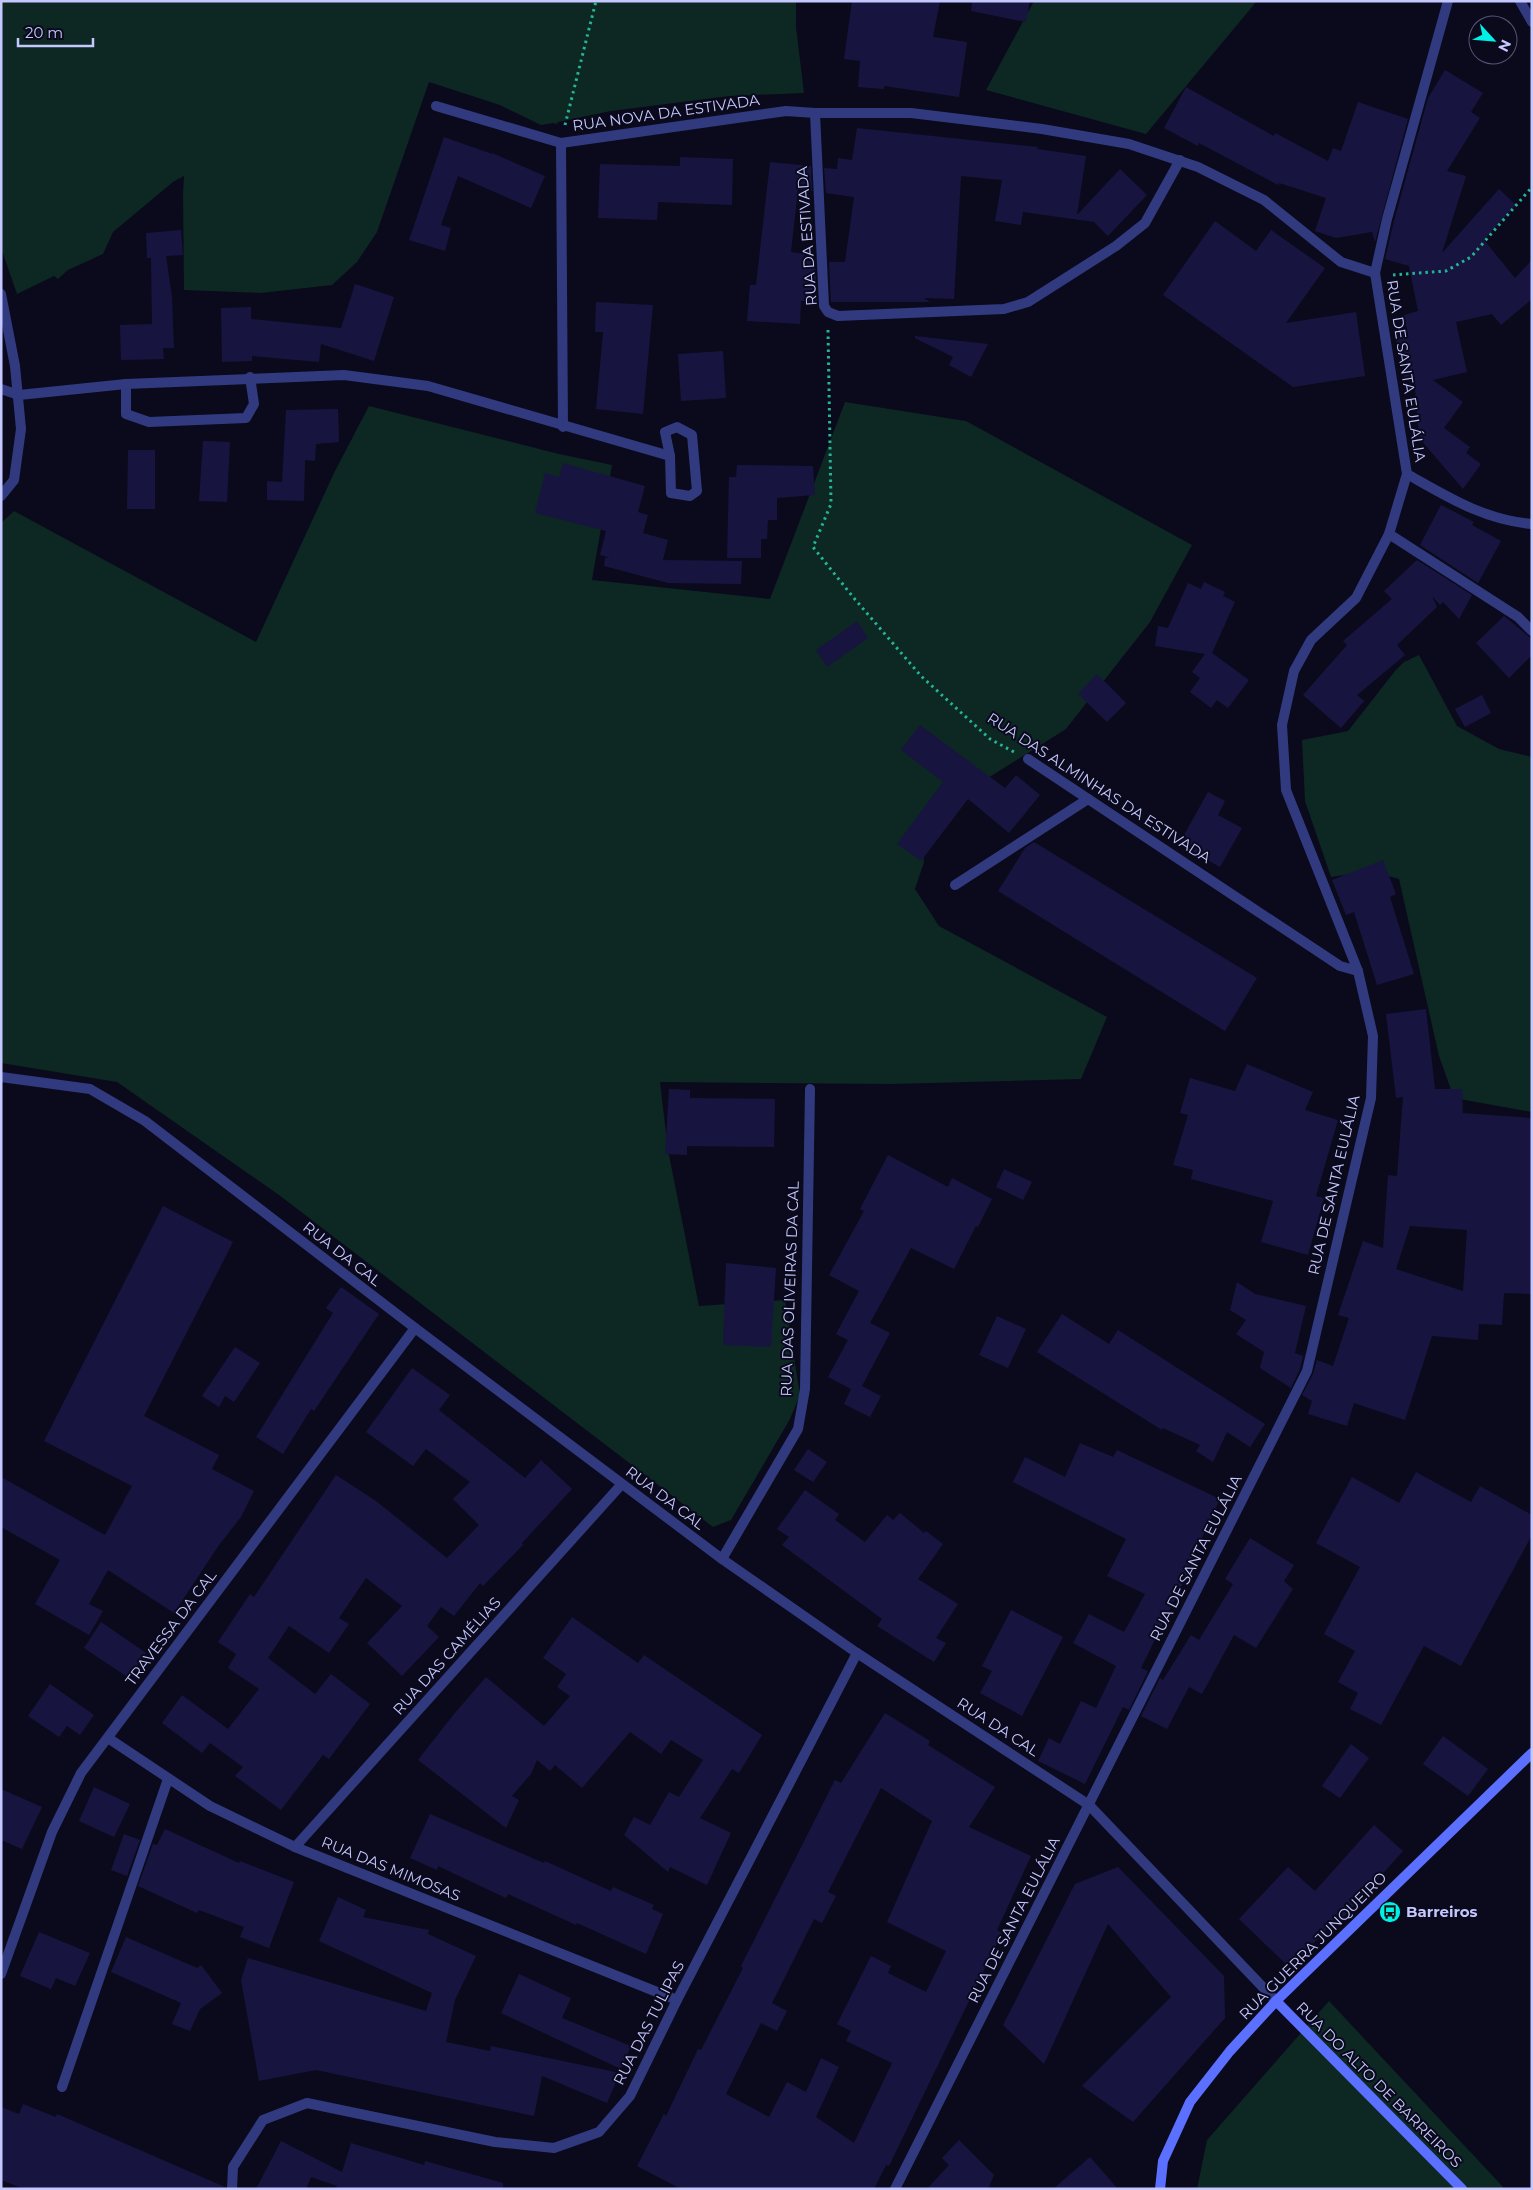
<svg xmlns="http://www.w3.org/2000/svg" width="1533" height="2190" font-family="Montserrat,sans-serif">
<rect width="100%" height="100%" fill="#0a0a1c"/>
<g fill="#0d2722">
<path d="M 1,1 L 796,1 L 796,27 L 804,93 L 729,96 L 611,111 L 558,122 L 557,124 L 553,123 L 541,125 L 500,105 L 429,82 L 377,232 L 357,262 L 332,285 L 261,293 L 184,290 L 183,194 L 184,176 L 173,182 L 113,232 L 103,254 L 68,270 L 58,279 L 54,276 L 17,294 L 1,248 Z"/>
<path d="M 1034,1 L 1257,1 L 1146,134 L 986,90 Z"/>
<path d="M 845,402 L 966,421 L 1192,545 L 1150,622 L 1066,729 L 921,820 L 924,862 L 915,889 L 939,926 L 1107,1017 L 1081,1079 L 891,1084 L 660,1082 L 668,1150 L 699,1306 L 785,1300 L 800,1395 L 790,1419 L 731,1520 L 713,1527 L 279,1195 L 117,1082 L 1,1063 L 1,523 L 14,511 L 256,642 L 335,471 L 369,406 L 559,454 L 612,465 L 592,580 L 770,599 Z"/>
<path d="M 1419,655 L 1457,726 L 1499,749 L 1532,757 L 1532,1112 L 1454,1098 L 1439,1056 L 1399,879 L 1371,871 L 1331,877 L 1305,801 L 1302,740 L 1348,731 L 1395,671 L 1404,662 Z"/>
<path d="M 1329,2001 L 1505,2189 L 1197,2189 L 1207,2140 Z"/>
</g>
<g fill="#17153f" fill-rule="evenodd">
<path d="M 852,1 L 940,1 L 933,37 L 967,42 L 959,97 L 884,86 L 884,89 L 858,87 L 860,61 L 844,59 Z"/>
<path d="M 972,1 L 1030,1 L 1026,22 L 971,11 Z"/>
<path d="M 1445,70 L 1483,93 L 1471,112 L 1480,118 L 1447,171 L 1466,176 L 1442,253 L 1499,189 L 1516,205 L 1484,240 L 1515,278 L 1532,260 L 1532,299 L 1501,325 L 1492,314 L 1456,322 L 1467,372 L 1433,380 L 1463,402 L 1444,428 L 1470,447 L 1466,453 L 1481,464 L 1463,489 L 1419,438 L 1414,377 L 1405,379 L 1394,332 L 1407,329 L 1404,315 L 1418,311 L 1409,266 L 1385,259 L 1394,221 L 1428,98 Z"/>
<path d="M 1186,87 L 1274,136 L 1275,133 L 1328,161 L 1333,148 L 1341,151 L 1358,102 L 1408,119 L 1375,242 L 1372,232 L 1336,238 L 1315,231 L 1326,198 L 1279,183 L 1278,185 L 1199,143 L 1198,146 L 1164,128 Z"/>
<path d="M 857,128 L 1038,147 L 1037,149 L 1086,156 L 1077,215 L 1120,169 L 1147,195 L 1108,236 L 1094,222 L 1023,212 L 1021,225 L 995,221 L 1002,180 L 961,176 L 954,299 L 924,298 L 930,302 L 831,302 L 829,262 L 845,262 L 854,197 L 826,193 L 824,168 L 837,169 L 838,158 L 852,160 Z"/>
<path d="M 444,137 L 492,154 L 492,153 L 545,176 L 531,208 L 458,176 L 441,225 L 451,228 L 445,251 L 409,240 Z"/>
<path d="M 680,157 L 733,159 L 732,205 L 658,202 L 657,220 L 598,218 L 600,164 L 680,166 Z"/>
<path d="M 770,162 L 811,166 L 812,191 L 798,190 L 791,252 L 805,254 L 804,261 L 815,261 L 817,301 L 801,301 L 800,324 L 747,321 L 750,285 L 756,285 Z"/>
<path d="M 1215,221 L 1256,251 L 1271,230 L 1325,268 L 1286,323 L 1356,312 L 1365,376 L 1293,387 L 1163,295 Z"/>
<path d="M 181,230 L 183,255 L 166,256 L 172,297 L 174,348 L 163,348 L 164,359 L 121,360 L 120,325 L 152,324 L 151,258 L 147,258 L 146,233 Z"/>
<path d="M 355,284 L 394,297 L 374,361 L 321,344 L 319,362 L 252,356 L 252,361 L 222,362 L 221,308 L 251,307 L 251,319 L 341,328 Z"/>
<path d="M 596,302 L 653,305 L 643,414 L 596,409 L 603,332 L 595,332 Z"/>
<path d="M 915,336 L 988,344 L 971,377 L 949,365 L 953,357 L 915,338 Z"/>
<path d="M 723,351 L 726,398 L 681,401 L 678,354 Z"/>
<path d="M 338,409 L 339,442 L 316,444 L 315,461 L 305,460 L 304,501 L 267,500 L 267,481 L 282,482 L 286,410 Z"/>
<path d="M 203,441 L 230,442 L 227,502 L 199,501 Z"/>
<path d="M 128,450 L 155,450 L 155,509 L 127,509 Z"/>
<path d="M 563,463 L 645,486 L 638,512 L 648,515 L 643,533 L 668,540 L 663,560 L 742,561 L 741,584 L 668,583 L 604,566 L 605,558 L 610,558 L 600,555 L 606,531 L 535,513 L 545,473 L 559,477 Z"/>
<path d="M 737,465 L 813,466 L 815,495 L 777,498 L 777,520 L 768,520 L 767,539 L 761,539 L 761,558 L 727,558 L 729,477 L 736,477 Z"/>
<path d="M 1441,505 L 1474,522 L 1472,525 L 1501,541 L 1478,583 L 1420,545 Z"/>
<path d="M 1417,560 L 1472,595 L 1459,619 L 1443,602 L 1440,605 L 1432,596 L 1437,607 L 1397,645 L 1405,655 L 1357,695 L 1364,701 L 1341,728 L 1303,695 L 1347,645 L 1343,641 L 1392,599 L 1384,591 Z"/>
<path d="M 1204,582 L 1225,592 L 1223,596 L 1235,602 L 1212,653 L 1249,680 L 1228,708 L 1217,700 L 1211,708 L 1190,692 L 1200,678 L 1192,672 L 1205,654 L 1155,646 L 1158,626 L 1168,628 L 1188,583 L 1201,589 Z"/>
<path d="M 1504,616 L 1532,639 L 1532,655 L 1509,678 L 1476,643 Z"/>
<path d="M 857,621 L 868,638 L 827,667 L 816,650 Z"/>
<path d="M 1097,674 L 1126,703 L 1107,722 L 1078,694 Z"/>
<path d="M 1482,695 L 1491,713 L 1465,727 L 1455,709 Z"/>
<path d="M 920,725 L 1005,788 L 1016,775 L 1040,795 L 1009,833 L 968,799 L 921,861 L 897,844 L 943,782 L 901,750 Z"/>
<path d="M 1208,792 L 1225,801 L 1218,815 L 1242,828 L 1220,867 L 1179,844 Z"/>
<path d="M 1034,842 L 1257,978 L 1225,1031 L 998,891 L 1025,848 Z"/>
<path d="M 1383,860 L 1396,894 L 1390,897 L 1414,974 L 1377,985 L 1354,912 L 1346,915 L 1332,880 Z"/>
<path d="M 1426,1009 L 1435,1089 L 1462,1089 L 1463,1113 L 1532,1118 L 1532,1294 L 1504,1293 L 1502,1325 L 1479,1324 L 1478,1340 L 1432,1336 L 1405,1420 L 1354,1403 L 1347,1426 L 1308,1414 L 1312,1401 L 1302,1395 L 1313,1374 L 1317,1360 L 1333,1366 L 1349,1318 L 1338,1315 L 1363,1241 L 1383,1248 L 1388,1175 L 1397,1176 L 1403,1097 L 1396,1098 L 1386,1014 ZM 1410,1226 L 1467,1230 L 1463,1291 L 1396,1269 Z"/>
<path d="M 1247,1064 L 1313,1092 L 1305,1110 L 1338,1120 L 1316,1196 L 1324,1198 L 1308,1255 L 1261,1242 L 1273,1201 L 1191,1179 L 1193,1170 L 1173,1165 L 1188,1115 L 1180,1113 L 1190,1078 L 1235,1091 Z"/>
<path d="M 669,1089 L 690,1090 L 690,1098 L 775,1099 L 774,1147 L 687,1146 L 687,1155 L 665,1154 Z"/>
<path d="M 888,1155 L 948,1187 L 952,1178 L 992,1199 L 978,1227 L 976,1226 L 954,1269 L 911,1248 L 870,1323 L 890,1333 L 862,1386 L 881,1396 L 870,1417 L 844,1404 L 851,1389 L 828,1377 L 848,1340 L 836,1334 L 859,1291 L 829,1275 L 864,1211 L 860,1209 Z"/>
<path d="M 1004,1169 L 1032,1182 L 1023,1200 L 996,1187 Z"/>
<path d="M 163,1206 L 233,1242 L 144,1416 L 219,1455 L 212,1469 L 254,1491 L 241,1517 L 219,1545 L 174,1613 L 108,1570 L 89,1604 L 103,1611 L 89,1635 L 35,1604 L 60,1560 L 1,1527 L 1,1477 L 105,1535 L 132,1486 L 44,1441 Z"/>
<path d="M 726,1263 L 776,1268 L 771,1347 L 723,1345 Z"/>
<path d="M 1237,1282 L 1255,1294 L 1306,1306 L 1295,1353 L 1303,1356 L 1300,1369 L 1291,1388 L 1260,1368 L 1264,1352 L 1236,1334 L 1246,1320 L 1230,1310 Z"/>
<path d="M 341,1287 L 379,1314 L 314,1411 L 311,1409 L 283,1454 L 256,1437 L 333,1313 L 326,1308 Z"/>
<path d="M 1062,1314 L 1109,1344 L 1118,1330 L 1265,1424 L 1250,1447 L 1227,1432 L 1213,1462 L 1196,1451 L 1200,1445 L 1163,1428 L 1162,1430 L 1037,1352 Z"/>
<path d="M 997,1316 L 1026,1329 L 1008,1368 L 979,1355 Z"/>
<path d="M 235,1347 L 260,1363 L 234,1402 L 225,1396 L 219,1407 L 202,1396 Z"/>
<path d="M 412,1368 L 450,1395 L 439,1410 L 525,1478 L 541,1460 L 572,1489 L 522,1543 L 523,1545 L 483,1586 L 480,1583 L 454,1616 L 441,1607 L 427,1626 L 439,1637 L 402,1676 L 367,1643 L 402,1606 L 366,1578 L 339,1618 L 349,1624 L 329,1653 L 289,1626 L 268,1658 L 315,1694 L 331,1674 L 370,1704 L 329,1759 L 323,1755 L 281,1810 L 235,1776 L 243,1767 L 210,1743 L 202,1753 L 162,1723 L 182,1695 L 228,1729 L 259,1689 L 228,1668 L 236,1654 L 218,1642 L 250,1594 L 254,1597 L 336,1475 L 376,1501 L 447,1558 L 479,1525 L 453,1499 L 470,1482 L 426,1449 L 413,1466 L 366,1432 Z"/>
<path d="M 1080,1443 L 1113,1457 L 1117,1450 L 1220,1499 L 1194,1555 L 1196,1556 L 1141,1668 L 1148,1671 L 1129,1710 L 1123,1707 L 1085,1784 L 1038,1761 L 1049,1738 L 1060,1744 L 1081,1701 L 1096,1708 L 1116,1666 L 1073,1643 L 1089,1614 L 1124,1632 L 1145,1594 L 1107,1576 L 1126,1539 L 1013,1482 L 1025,1457 L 1065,1477 Z"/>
<path d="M 808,1449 L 827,1462 L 813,1482 L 794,1470 Z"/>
<path d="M 1416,1472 L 1471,1502 L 1480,1486 L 1532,1515 L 1532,1535 L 1461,1666 L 1424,1646 L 1381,1725 L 1350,1709 L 1358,1693 L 1338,1682 L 1355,1651 L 1324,1634 L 1360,1567 L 1316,1543 L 1352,1477 L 1399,1503 Z"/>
<path d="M 805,1490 L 839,1514 L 835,1520 L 865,1542 L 887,1515 L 893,1520 L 900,1513 L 924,1533 L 926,1531 L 943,1544 L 918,1579 L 958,1604 L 936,1638 L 946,1643 L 934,1662 L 877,1626 L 882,1619 L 782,1545 L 789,1537 L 777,1529 Z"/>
<path d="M 1250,1538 L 1294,1565 L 1284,1581 L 1293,1589 L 1256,1648 L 1234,1635 L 1202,1694 L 1189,1687 L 1167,1729 L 1141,1716 L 1160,1678 L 1163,1680 L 1191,1635 L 1199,1640 L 1233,1584 L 1225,1579 Z"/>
<path d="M 1011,1610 L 1063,1637 L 1022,1716 L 980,1693 L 992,1671 L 982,1666 Z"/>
<path d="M 572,1617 L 638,1663 L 644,1655 L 762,1735 L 739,1773 L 732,1769 L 700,1818 L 731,1833 L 707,1885 L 670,1867 L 668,1872 L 624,1835 L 634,1817 L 650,1825 L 669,1792 L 679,1797 L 703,1760 L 671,1740 L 661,1754 L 630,1732 L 582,1788 L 555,1765 L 550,1771 L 537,1760 L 531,1774 L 512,1796 L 519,1800 L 506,1828 L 418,1760 L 454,1714 L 486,1677 L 544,1726 L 570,1696 L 557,1687 L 566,1674 L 543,1658 Z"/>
<path d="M 101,1622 L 146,1653 L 129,1678 L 84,1648 Z"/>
<path d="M 50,1684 L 94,1715 L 80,1735 L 67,1726 L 59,1737 L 28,1716 Z"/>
<path d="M 885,1713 L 930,1741 L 928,1745 L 995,1787 L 969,1827 L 1031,1856 L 997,1930 L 1002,1933 L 889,2166 L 886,2165 L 874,2189 L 681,2189 L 637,2166 L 664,2114 L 666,2116 L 698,2049 L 701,2050 L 743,1968 L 741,1966 L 835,1780 L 841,1783 ZM 881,1788 L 932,1821 L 887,1922 L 946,1951 L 926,1992 L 888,1973 L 891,1966 L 871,1956 L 837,2024 L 851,2031 L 846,2041 L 892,2063 L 854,2143 L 816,2117 L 839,2067 L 821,2058 L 806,2092 L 787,2082 L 769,2117 L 726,2094 L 761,2023 L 777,2031 L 787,2011 L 772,2003 L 814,1919 L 822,1923 L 836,1896 L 828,1892 Z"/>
<path d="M 1443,1736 L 1488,1769 L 1468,1796 L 1423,1764 Z"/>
<path d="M 1351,1744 L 1369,1758 L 1340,1798 L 1322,1786 Z"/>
<path d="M 94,1787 L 130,1804 L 114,1837 L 79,1821 Z"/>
<path d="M 1,1789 L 42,1807 L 22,1849 L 1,1840 Z"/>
<path d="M 430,1814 L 544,1863 L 545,1861 L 611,1891 L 613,1887 L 654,1905 L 652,1909 L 663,1914 L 646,1954 L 577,1923 L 576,1925 L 508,1894 L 506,1898 L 438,1866 L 437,1870 L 410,1858 Z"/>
<path d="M 1374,1825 L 1403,1851 L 1334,1928 L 1331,1925 L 1290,1968 L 1239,1919 L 1288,1867 L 1315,1891 Z"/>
<path d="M 165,1829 L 239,1863 L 240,1861 L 294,1882 L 269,1948 L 240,1937 L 244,1927 L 199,1910 L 197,1913 L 138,1886 L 153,1844 L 157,1845 Z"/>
<path d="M 124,1834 L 140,1840 L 127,1876 L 111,1870 Z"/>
<path d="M 1118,1867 L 1224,1976 L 1225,2018 L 1133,2122 L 1082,2086 L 1171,1997 L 1108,1924 L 1044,2064 L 1003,2025 L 1075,1884 Z"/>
<path d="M 338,1897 L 366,1910 L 363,1917 L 429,1930 L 428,1934 L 476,1956 L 455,2000 L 446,2042 L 490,2051 L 491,2046 L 620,2073 L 607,2103 L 542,2076 L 534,2116 L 316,2070 L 259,2081 L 241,1980 L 248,1958 L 426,2011 L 432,1993 L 319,1941 Z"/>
<path d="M 39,1932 L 90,1953 L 75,1986 L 56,1978 L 51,1989 L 20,1976 Z"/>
<path d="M 126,1937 L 197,1968 L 201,1965 L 222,1993 L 200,2009 L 190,2031 L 172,2024 L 181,2003 L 111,1972 Z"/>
<path d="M 519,1974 L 571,1998 L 562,2018 L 631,2046 L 621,2069 L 501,2013 Z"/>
<path d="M 23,2104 L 56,2117 L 57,2114 L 225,2187 L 225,2189 L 24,2189 L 1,2180 L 1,2107 L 19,2114 Z"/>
<path d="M 959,2140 L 994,2175 L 988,2189 L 927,2189 L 949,2165 L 942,2158 Z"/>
<path d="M 281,2141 L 342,2172 L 351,2143 L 424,2165 L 425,2161 L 503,2183 L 503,2189 L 336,2189 L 337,2186 L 311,2177 L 306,2189 L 256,2189 Z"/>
<path d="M 1090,2157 L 1118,2189 L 1053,2189 Z"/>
</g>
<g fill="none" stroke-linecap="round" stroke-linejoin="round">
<g stroke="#24b497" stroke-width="3" stroke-dasharray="2.5 4" stroke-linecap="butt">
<path d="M 565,125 L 596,1"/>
<path d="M 1393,275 L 1446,271 L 1471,257 L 1532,187"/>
<path d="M 828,330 L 831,504 L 813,547 L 853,597 L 921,676 L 990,739 L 1014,752"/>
</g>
<g stroke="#313a7f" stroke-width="10">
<path d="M 955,885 L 1088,799"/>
<path d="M 62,2087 L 168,1779"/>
</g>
<g stroke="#313a7f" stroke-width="10">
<path d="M 1520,1 L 1532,22"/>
<path d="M 436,106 L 561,143 L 786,111 L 815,113 L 911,113 L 1042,129 L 1129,144 L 1198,167 L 1264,200 L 1341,262 L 1375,273"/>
<path d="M 815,113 L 824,306 L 828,312 L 838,316 L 1004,309 L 1028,302 L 1116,246 L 1145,223 L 1180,160"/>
<path d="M 561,143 L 563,427"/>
<path d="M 1,294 L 15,366 L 21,429 L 14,480 L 1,496"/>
<path d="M 126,384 L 126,414 L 149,422 L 246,418 L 254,404 L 250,377"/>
<path d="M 1,389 L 19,395 L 126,384 L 344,375 L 428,386 L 670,456"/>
<path d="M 677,427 L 692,435 L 697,491 L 690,496 L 671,493 L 670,456 L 665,432 Z"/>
<path d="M 1407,474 C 1448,497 1484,520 1532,524"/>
<path d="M 1389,534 L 1518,617 L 1532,631"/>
<path d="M 1028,759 L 1340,966 L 1358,971"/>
<path d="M 1,1077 L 90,1089 L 145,1121 L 415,1328 L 722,1559 L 857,1653 L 1089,1805 L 1276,2001"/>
<path d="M 722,1559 L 798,1429 L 805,1389 L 810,1089"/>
<path d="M 108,1738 L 210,1806 L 295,1847 L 677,2000"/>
<path d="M 295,1847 L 621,1485"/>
<path d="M 1,1974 L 52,1832 L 81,1773 L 415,1328"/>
<path d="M 232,2189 L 233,2167 L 263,2120 L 307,2103 L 495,2142 L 554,2148 L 599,2132 L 630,2096 L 677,2000 L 857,1653"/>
<path d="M 895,2189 L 1307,1371 L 1371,1098 L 1373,1036 L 1358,971 L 1286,790 L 1282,725 L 1294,671 L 1311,640 L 1356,598 L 1389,534 L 1407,474 L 1375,273 L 1387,219 L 1448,1"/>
</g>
<g stroke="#5c70ff" stroke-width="10">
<path d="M 1276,2001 L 1462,2189"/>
<path d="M 1160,2189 L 1163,2161 L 1190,2102 L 1230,2051 L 1276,2001 L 1532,1753"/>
</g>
</g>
<defs>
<g id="bus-disc" transform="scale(1.125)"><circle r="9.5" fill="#00f0e6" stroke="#0a0a1c"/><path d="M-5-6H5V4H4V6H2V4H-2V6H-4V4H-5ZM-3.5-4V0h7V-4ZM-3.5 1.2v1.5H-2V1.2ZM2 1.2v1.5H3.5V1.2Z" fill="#111"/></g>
</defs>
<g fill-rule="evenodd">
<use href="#bus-disc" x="1390" y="1912"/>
</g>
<g text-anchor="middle" stroke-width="4" stroke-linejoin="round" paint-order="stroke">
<g font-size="15" fill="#c5c7ff" stroke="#0a0a1c">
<text transform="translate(666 113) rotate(-8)" y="5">RUA NOVA DA ESTIVADA</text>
<text transform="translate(807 236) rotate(-94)" y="5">RUA DA ESTIVADA</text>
<text transform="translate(1406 371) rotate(81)" y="5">RUA DE SANTA EULÁLIA</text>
<text transform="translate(1099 788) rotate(33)" y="5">RUA DAS ALMINHAS DA ESTIVADA</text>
<text transform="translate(1334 1185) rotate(-77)" y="5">RUA DE SANTA EULÁLIA</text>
<text transform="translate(342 1254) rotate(38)" y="5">RUA DA CAL</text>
<text transform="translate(790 1289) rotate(-88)" y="5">RUA DAS OLIVEIRAS DA CAL</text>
<text transform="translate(665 1498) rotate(37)" y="5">RUA DA CAL</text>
<text transform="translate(1196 1558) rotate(-63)" y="5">RUA DE SANTA EULÁLIA</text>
<text transform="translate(171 1628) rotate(-53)" y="5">TRAVESSA DA CAL</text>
<text transform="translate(447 1656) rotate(-48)" y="5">RUA DAS CAMÉLIAS</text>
<text transform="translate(998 1727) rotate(33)" y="5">RUA DA CAL</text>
<text transform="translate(391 1869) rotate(22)" y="5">RUA DAS MIMOSAS</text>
<text transform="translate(1014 1920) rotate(-63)" y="5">RUA DE SANTA EULÁLIA</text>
<text transform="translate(1313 1946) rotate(-45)" y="5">RUA GUERRA JUNQUEIRO</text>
<text transform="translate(649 2023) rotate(-63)" y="5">RUA DAS TULIPAS</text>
<text transform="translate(1379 2085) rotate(45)" y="5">RUA DO ALTO DE BARREIROS</text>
</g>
<g font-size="15" font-weight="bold" fill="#c5c7ff" stroke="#0a0a1c" text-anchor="start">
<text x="1406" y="1917">Barreiros</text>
</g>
</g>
<rect width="1533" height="2190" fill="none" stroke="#c5c7ff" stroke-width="5"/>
<g transform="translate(1493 40) rotate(116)"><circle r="24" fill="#0a0a1c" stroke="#555677"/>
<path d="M0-4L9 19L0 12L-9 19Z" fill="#00f0e6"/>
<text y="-8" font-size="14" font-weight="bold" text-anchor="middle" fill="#c5c7ff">N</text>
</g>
<path d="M18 38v8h75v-8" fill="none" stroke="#c5c7ff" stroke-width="2.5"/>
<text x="25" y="38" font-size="15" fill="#c5c7ff" stroke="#0a0a1c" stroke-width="4" paint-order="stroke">20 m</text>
</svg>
